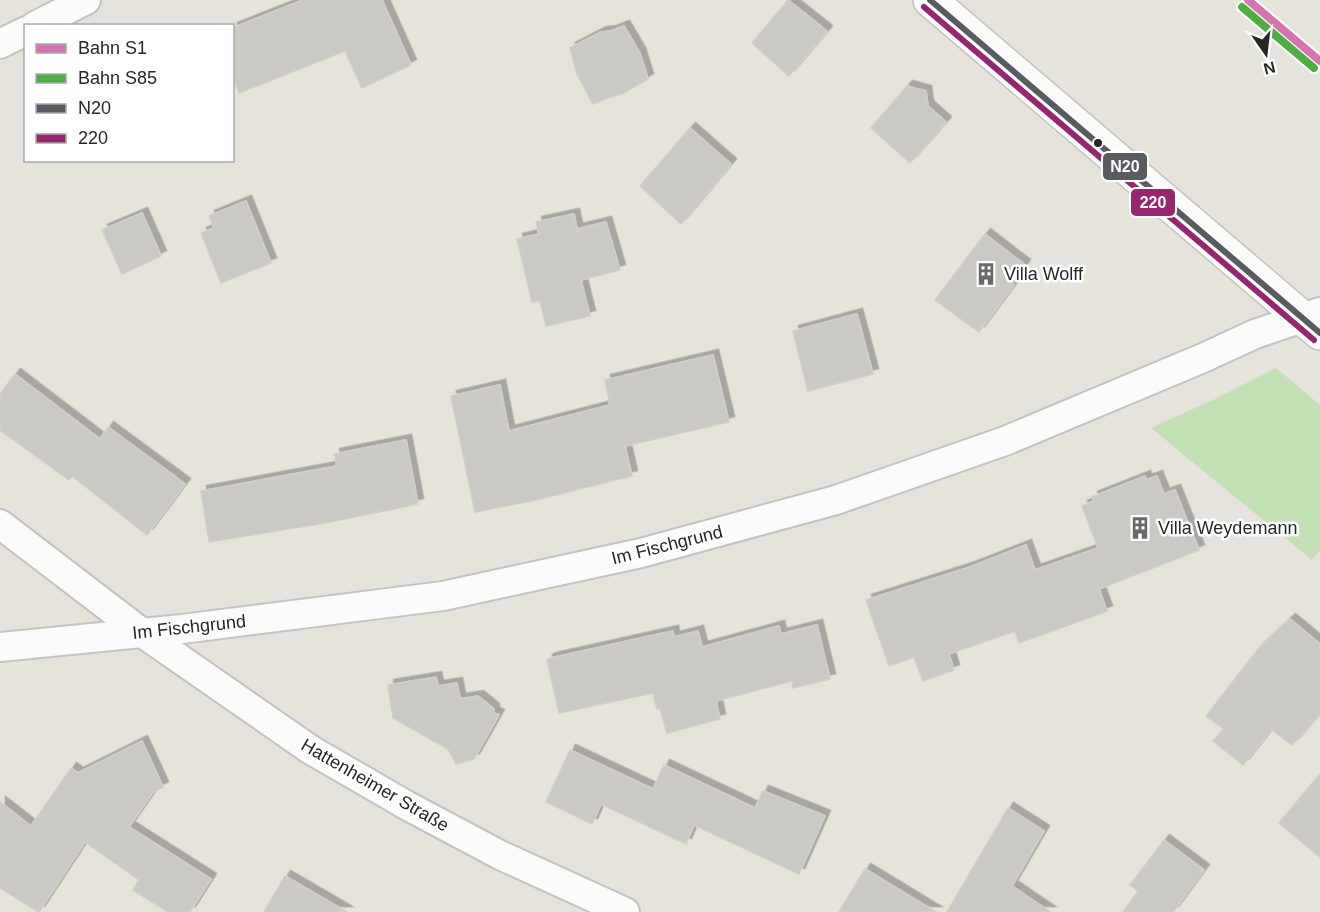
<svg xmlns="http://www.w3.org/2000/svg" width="1320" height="912" font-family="Arial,sans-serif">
<defs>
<filter id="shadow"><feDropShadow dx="5.5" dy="-5.5" stdDeviation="0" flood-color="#0004"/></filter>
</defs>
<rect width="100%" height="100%" fill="#e6e3dc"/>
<path fill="#c4e0b7" d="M 1276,368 L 1320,405 L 1320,550 L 1312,560 L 1151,428 L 1215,399 Z"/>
<g fill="#cbc9c3" stroke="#d0cec9" stroke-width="1.5" filter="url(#shadow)">
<path d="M 303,0 L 382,0 L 411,65 L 362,88 L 345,51 L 239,93 L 232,75 L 232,28 Z"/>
<path d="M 788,0 L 827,31 L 789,76 L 752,43 Z"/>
<path d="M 624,26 L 640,53 L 648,79 L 622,94 L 607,98 L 593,104 L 577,74 L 570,48 L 601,32 L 611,31 Z"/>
<path d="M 907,86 L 926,91 L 928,106 L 946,122 L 910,163 L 871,128 Z"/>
<path d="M 690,128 L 731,164 L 681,224 L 640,186 Z"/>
<path d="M 246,201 L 271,263 L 221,283 L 201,233 L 214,228 L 209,216 Z"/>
<path d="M 142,213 L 161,256 L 122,274 L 102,230 Z"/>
<path d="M 574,214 L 577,229 L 606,222 L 620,270 L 581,280 L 590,316 L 546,326 L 540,301 L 532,302 L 517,239 L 539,234 L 536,222 Z"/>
<path d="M 985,234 L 1025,265 L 1011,284 L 1014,285 L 979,332 L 935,300 Z"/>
<path d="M 857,314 L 873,374 L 808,391 L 793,331 Z"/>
<path d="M 713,355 L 729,422 L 625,446 L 632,476 L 536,500 L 475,512 L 451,396 L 500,385 L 509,431 L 610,405 L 605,380 Z"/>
<path d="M 15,374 L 100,439 L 108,427 L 185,484 L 147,535 L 72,476 L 69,480 L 0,430 L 0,394 Z"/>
<path d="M 406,440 L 418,504 L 325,523 L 209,542 L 201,491 L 337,466 L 334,454 Z"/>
<path d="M 1145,476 L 1146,480 L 1157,476 L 1164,494 L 1175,490 L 1199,550 L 1099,589 L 1107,611 L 1019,643 L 1015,631 L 949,654 L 954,670 L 923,681 L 914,657 L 889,666 L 866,600 L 970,567 L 1026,545 L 1035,570 L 1098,548 L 1082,506 L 1094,501 L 1092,497 Z"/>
<path d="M 1290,619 L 1320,644 L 1320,713 L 1292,745 L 1271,729 L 1243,765 L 1213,741 L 1224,729 L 1206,716 L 1259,648 Z"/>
<path d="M 817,625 L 830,679 L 793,688 L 792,681 L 716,701 L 720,719 L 667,733 L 660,708 L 657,709 L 653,693 L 559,713 L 547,660 L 551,658 L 673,631 L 674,637 L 698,631 L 702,647 L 779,626 L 781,634 Z"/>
<path d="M 436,677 L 438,686 L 457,683 L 460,699 L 478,696 L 494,709 L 494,713 L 499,715 L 474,759 L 456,764 L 448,749 L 393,718 L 388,685 Z"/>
<path d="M 142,741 L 163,787 L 153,792 L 129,827 L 211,879 L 190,912 L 168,912 L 133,890 L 139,880 L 85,842 L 39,912 L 0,888 L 0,802 L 31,826 L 71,768 L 78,773 Z"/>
<path d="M 570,750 L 653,789 L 664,765 L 755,808 L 763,791 L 825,816 L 799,874 L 694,825 L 686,844 L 601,804 L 592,824 L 546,802 Z"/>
<path d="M 1320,774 L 1320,857 L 1279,823 Z"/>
<path d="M 1008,808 L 1044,831 L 1012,886 L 1050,912 L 947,912 Z"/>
<path d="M 1164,840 L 1204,870 L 1173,912 L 1123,912 L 1138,891 L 1130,885 Z"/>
<path d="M 865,869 L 936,912 L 839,912 Z"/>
<path d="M 285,876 L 347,912 L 264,912 Z"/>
</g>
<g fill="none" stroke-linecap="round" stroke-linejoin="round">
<g stroke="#c4c2c2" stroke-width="32">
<g id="minor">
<path d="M 35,26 L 86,0"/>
<path d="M 0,44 L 26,31"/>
<path d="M 0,524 L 141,632 L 311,750 L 406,805 L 500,855 L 625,912"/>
<path d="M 0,647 L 182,629 L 443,596 L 641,553 L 836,500 L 1005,441 L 1203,358 L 1255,334 L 1320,312"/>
</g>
</g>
<g stroke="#c4c2c2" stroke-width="36">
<path id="tertiary" d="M 930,0 L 1320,333"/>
</g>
<use href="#minor" stroke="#fbfbfa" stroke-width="28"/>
<use href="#tertiary" stroke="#fbfbfa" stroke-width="33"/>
<g stroke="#fff" stroke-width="10">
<path id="bus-1" d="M 930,0 L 1320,333"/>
</g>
<g stroke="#fff" stroke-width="10">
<path id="bus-2" d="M 924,7 L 1314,340"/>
</g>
<use href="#bus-1" stroke="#595b62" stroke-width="6"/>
<use href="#bus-2" stroke="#95276e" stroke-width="6"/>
<g stroke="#fff" stroke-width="12">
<path id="rail-1" d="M 1248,0 L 1320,61"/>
</g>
<g stroke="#fff" stroke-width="12">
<path id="rail-2" d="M 1242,7 L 1314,68"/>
</g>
<use href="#rail-1" stroke="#d474ae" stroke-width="8"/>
<use href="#rail-2" stroke="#50ad45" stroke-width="8"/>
</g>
<defs>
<g id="building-bare" transform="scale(1.8)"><path d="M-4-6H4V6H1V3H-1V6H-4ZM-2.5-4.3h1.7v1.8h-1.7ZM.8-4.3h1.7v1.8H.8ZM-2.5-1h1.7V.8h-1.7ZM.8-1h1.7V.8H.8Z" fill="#6a6966" stroke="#fff" stroke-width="2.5" paint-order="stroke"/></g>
</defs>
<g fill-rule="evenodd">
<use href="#building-bare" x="986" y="274"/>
<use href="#building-bare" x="1140" y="528"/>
</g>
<circle fill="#272727" stroke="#fff" stroke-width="2" cx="1098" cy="143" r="5"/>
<g text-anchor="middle" stroke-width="5" stroke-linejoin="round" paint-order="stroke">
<g font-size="18" fill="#272727" stroke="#fff" text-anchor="start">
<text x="1004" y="280">Villa Wolff</text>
<text x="1158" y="534">Villa Weydemann</text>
</g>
<g font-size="18" fill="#272727" stroke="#fff">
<text transform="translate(667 545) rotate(-14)" y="6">Im Fischgrund</text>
<text transform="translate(189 627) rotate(-6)" y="6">Im Fischgrund</text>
<text transform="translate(375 785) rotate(30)" y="6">Hattenheimer Straße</text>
</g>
</g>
<g stroke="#fff" stroke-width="2">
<rect x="1102" y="152" width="46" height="29" rx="6" fill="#595b62"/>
<rect x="1130" y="188" width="46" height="29" rx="6" fill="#95276e"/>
</g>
<g font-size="16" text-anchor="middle" font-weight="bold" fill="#fff">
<text x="1125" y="172">N20</text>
<text x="1153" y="208">220</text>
</g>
<rect x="24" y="24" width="210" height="138" fill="#ffffff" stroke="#a9a9a9" stroke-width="1.5"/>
<rect x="36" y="44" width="30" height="9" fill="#d474ae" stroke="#a9a9a9" stroke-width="1.5"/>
<text x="78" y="54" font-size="18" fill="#272727">Bahn S1</text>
<rect x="36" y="74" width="30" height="9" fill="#50ad45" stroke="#a9a9a9" stroke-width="1.5"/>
<text x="78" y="84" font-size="18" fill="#272727">Bahn S85</text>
<rect x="36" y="104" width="30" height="9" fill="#595b62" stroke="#a9a9a9" stroke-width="1.5"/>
<text x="78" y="114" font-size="18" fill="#272727">N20</text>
<rect x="36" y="134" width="30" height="9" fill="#95276e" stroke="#a9a9a9" stroke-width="1.5"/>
<text x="78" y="144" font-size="18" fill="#272727">220</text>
<g transform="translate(1266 54) rotate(166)" stroke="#ffffff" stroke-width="4.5" paint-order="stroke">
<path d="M0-4.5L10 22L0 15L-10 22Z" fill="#272727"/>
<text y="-9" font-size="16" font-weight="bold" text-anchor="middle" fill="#272727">N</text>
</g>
</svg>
